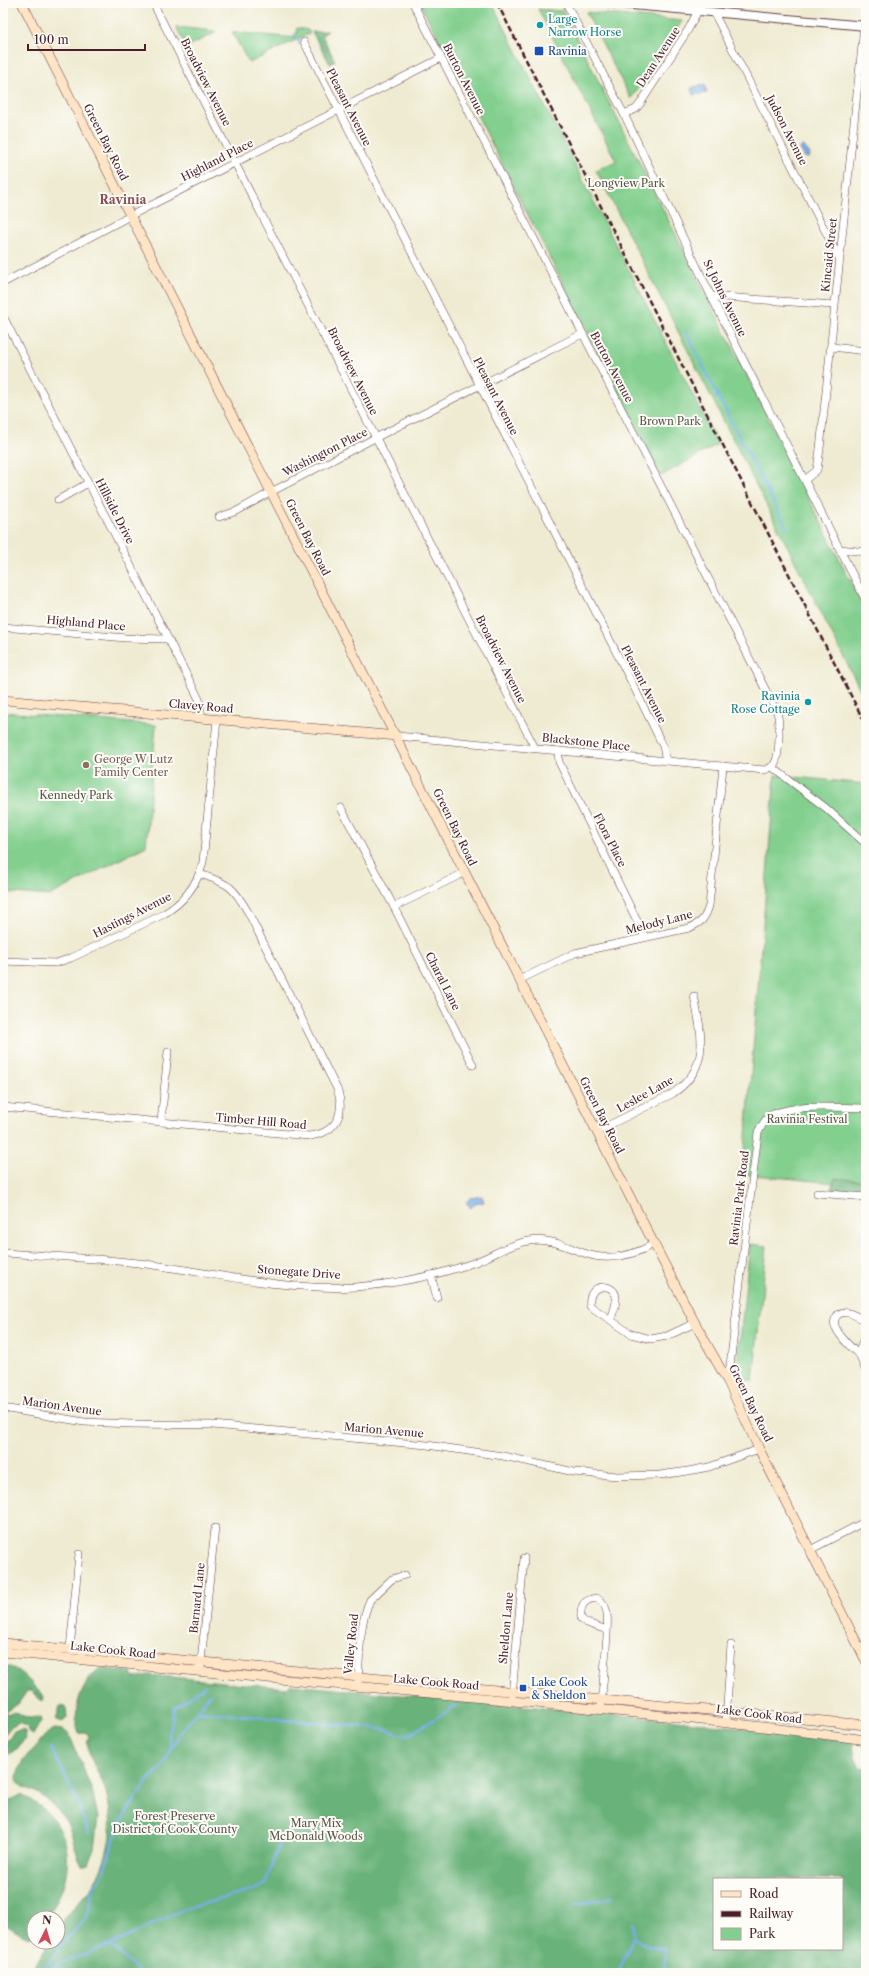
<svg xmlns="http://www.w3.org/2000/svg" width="869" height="1976" font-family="'Libre Caslon Text',serif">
<rect width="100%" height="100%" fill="#fdfcf7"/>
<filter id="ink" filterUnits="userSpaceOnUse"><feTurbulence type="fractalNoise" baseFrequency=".025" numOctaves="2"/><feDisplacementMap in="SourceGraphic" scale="8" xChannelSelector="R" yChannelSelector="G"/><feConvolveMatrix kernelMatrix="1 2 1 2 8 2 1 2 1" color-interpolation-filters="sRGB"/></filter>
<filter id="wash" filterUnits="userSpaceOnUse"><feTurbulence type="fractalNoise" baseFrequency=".012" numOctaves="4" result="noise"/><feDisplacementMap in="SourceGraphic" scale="16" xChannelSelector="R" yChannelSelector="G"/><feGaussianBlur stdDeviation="0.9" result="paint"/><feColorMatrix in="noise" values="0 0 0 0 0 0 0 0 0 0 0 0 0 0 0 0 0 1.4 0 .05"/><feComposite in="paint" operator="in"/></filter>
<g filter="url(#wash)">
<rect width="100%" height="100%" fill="#efebd2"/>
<g fill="#82cf8e" stroke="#66775c">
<path d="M 420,3 L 492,3 L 718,444 L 661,476 Z"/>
<path d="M 538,9 L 563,11 L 866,612 L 866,701 L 596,170 L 616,161 Z"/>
<path d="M 586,12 L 682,21 L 631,99 Z"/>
<path d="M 176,27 L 214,31 L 215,33 L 187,47 Z"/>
<path d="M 297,28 L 308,30 L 310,33 L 249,63 L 232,32 L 296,38 Z"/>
<path d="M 3,712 L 156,725 L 146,846 L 49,896 L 3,892 Z"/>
<path d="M 775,775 L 866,784 L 866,1186 L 743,1174 Z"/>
<path d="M 750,1244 L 767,1246 L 753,1380 L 736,1379 Z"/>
</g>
<g fill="#69b279" stroke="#5a6852" fill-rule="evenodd">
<path d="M 328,31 L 322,35 L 335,61 L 330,64 L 312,32 Z"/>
<path d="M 835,1178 L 866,1181 L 866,1194 L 831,1189 Z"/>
<path d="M 3,1666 C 21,1666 32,1686 44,1696 L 43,1702 L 31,1691 L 27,1691 L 18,1704 L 5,1712 L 8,1715 C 17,1708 21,1717 30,1718 C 34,1718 36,1716 40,1718 L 41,1721 L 33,1735 L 28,1732 L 27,1726 L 19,1723 L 10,1728 L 3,1736 Z"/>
<path d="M 101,1668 L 131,1672 L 133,1678 L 149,1675 L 287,1688 L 290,1685 L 669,1719 L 853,1741 C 854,1751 854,1759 860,1767 L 866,1768 L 866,1973 L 30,1973 L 49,1942 L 58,1942 C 58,1939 57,1933 58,1930 C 62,1919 84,1897 92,1886 C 100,1874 105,1860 108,1847 C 112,1828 111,1808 105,1789 C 100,1772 83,1753 89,1735 L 85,1732 L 79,1734 C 71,1713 81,1680 101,1668 ZM 714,1879 L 842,1879 L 842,1949 L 714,1949 Z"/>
<path d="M 60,1706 L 66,1707 L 67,1718 L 63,1722 L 56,1720 Z"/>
<path d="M 55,1729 L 63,1730 L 69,1734 L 92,1790 L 98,1818 L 94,1849 L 88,1864 L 86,1865 L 82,1865 C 78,1862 72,1832 67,1823 C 59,1810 47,1798 34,1791 C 28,1788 21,1788 18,1782 C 14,1772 25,1756 33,1750 C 40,1743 45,1732 55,1729 Z"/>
<path d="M 22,1730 L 25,1731 L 25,1739 L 15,1751 L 3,1757 L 3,1743 L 9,1739 L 14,1731 Z"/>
<path d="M 21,1795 C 75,1821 80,1871 46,1918 L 34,1918 L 34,1935 L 29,1937 L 17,1932 L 3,1923 L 3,1810 L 10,1800 Z"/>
</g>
<g fill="#78afe7" stroke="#616789">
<path d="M 705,84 L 707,93 L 693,95 L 691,88 Z"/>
<path d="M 803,145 L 810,154 L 809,158 L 804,157 L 800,149 Z"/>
<path d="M 482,1196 L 484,1202 L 475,1204 L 471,1208 L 466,1202 L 471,1198 Z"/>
</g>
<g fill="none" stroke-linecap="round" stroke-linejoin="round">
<g stroke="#78afe7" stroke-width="2.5">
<path d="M 294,35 L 301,44"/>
<path d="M 686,331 L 718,396"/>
<path d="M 715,397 L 718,396 L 787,528"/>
<path d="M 199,1710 L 210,1694"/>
<path d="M 171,1747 L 169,1736 L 174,1708 L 205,1686"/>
<path d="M 51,1748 L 78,1802 L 88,1833"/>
<path d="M 577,1905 L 613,1897"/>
<path d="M 634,1923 L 633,1937 L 647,1946 L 664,1949 L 665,1973"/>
<path d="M 110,1945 L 118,1951 L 139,1973"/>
<path d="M 41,1973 L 61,1946 L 85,1919 L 89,1911 L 91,1889 L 101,1878 L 120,1823 L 147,1781 L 154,1775 L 163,1765 L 181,1731 L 197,1711 L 279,1719 C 286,1721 292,1720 300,1721 C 310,1721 320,1723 330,1724 C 347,1726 365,1726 382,1729 C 392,1730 398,1736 408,1735 L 456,1706"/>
<path d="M 41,1973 L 69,1960 L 117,1942 L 182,1910 L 254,1890 L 265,1884 L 282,1836"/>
<path d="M 618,1973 L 633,1937"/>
</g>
</g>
</g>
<g filter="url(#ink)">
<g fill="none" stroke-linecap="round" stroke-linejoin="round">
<g stroke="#633e44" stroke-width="8">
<g id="minor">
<path d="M 153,3 L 535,748"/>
<path d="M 566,3 L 624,114 L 711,296 L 866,601"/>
<path d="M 714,13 L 839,258"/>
<path d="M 304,42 L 635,689 L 663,746 L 666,761"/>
<path d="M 624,114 L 636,109 L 640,104 L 688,30 L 702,3"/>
<path d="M 3,283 L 130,216 L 441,58"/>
<path d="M 711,296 L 834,305"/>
<path d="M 3,316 L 199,699 L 202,718"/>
<path d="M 832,347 L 866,351"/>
<path d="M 805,480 L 817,470 L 820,449 L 864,26"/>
<path d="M 58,500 L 88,483"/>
<path d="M 219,517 L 237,511 L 271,492 L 375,438 L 582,334"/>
<path d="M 840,549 L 866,552"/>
<path d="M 3,627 L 126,638 L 166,639"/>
<path d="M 397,736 L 765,770 C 769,768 773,767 775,763 C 780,753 780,722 777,712 L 413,3"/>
<path d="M 558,751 L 559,762 L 645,937"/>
<path d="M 772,767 L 826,808 L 866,844"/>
<path d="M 341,808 L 394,907 L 473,1065"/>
<path d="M 394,907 L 464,873"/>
<path d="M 3,961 L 56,963 L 71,958 L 162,915 C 183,903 197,886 203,862 L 217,720"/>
<path d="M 519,980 L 575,953 L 689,928 C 701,923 705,919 709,906 L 723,766"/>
<path d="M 3,1107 L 309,1136 C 336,1133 346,1114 337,1089 L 249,914 C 234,887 230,884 200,874"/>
<path d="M 161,1122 L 168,1052"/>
<path d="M 597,1131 L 672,1094 C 711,1068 702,1036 694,996"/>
<path d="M 817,1193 L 866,1197"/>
<path d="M 3,1253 C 51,1256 99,1258 146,1264 C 213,1273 288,1291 355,1287 C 395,1284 435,1276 473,1263 C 492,1256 509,1244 529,1241 C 549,1238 565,1246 584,1253 C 608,1262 632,1256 654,1244"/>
<path d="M 431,1275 L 437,1298"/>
<path d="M 611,1319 C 613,1313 617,1303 616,1297 C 614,1281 586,1284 590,1306 L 631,1334 L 651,1339 L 667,1336 L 695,1323"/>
<path d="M 866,1336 C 857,1349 859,1357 866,1371"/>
<path d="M 859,1355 C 851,1347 840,1338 836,1328 C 834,1325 834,1322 835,1319 C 841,1305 858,1317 866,1321"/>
<path d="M 728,1382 L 758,1133 C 761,1127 765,1118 771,1115 C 795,1103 839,1108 866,1108"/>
<path d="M 3,1408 L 84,1422 L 131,1424 L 213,1425 L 427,1445 L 503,1456 L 574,1472 L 617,1476 L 660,1475 L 688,1471 L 709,1467 L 759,1449"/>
<path d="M 810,1550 L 866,1521"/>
<path d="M 70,1649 L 79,1554"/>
<path d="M 200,1671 L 215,1528"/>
<path d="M 358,1681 C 360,1654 359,1624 370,1600 L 392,1579 L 405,1575"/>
<path d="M 512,1696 L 524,1558"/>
<path d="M 601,1709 L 607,1636 C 607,1621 611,1605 596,1598 C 583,1600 580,1606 581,1619 L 587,1623 L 607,1630"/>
<path d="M 726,1721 L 731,1645"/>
</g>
</g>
<g stroke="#633e44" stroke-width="10">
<path id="tertiary" d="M 610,3 L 866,26"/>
</g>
<g stroke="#633e44" stroke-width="10">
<g id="secondary">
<path d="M 22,3 L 654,1244 L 695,1323 L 728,1382 L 759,1449 L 866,1661"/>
<path d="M 3,700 L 397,736"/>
<path d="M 3,1643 L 866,1725"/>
<path d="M 3,1652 C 120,1663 237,1676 354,1686 C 525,1702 696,1717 866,1740"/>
</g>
</g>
<use href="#minor" stroke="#fff" stroke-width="7"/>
<use href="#tertiary" stroke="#fff" stroke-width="8"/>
<use href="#secondary" stroke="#ffe4c6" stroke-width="9"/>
<path stroke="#4a1f2b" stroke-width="2.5" stroke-dasharray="6 3" stroke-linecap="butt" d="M 497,3 L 866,725"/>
</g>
</g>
<g fill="#0f9aa8" stroke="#fdfcf7" stroke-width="1.5">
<circle cx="540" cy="25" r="4"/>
<circle cx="808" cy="702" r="4"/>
</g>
<g fill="#1a4fb4" stroke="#fdfcf7" stroke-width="1.5">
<rect x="534" y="46" width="10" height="10" rx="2"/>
<rect x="519" y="1684" width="8" height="8" rx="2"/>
</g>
<circle fill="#8d6e63" stroke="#fdfcf7" stroke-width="1.5" cx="86" cy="765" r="4"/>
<g text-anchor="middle" stroke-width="4" stroke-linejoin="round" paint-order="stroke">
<g font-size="11" fill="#0d838f" stroke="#fdfcf7" text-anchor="start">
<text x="548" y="23">Large<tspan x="548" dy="13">Narrow Horse</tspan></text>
<text x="800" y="700" text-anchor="end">Ravinia<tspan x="800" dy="13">Rose Cottage</tspan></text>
</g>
<g font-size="11" fill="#164399" stroke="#fdfcf7" text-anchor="start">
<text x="548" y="55">Ravinia</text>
<text x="531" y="1686">Lake Cook<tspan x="531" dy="13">&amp; Sheldon</tspan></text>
</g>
<g font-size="11" fill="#4a1f2b" stroke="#fdfcf7">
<text transform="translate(658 57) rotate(-57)" y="4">Dean Avenue</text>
<text transform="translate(464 79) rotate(63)" y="4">Burton Avenue</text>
<text transform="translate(206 82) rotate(63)" y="4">Broadview Avenue</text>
<text transform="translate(349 107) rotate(63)" y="4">Pleasant Avenue</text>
<text transform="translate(787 130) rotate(63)" y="4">Judson Avenue</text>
<text transform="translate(106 142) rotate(63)" y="4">Green Bay Road</text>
<text transform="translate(217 160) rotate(-27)" y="4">Highland Place</text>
<text transform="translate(829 255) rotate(-84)" y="4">Kincaid Street</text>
<text transform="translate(725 298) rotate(64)" y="4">St Johns Avenue</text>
<text transform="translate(612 367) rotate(62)" y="4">Burton Avenue</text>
<text transform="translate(353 371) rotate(63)" y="4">Broadview Avenue</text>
<text transform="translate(496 396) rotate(63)" y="4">Pleasant Avenue</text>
<text transform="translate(325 452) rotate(-27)" y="4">Washington Place</text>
<text transform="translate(115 511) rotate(63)" y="4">Hillside Drive</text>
<text transform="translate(308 537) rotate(63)" y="4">Green Bay Road</text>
<text transform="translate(86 623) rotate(5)" y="4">Highland Place</text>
<text transform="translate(501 659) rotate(63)" y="4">Broadview Avenue</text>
<text transform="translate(644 684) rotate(63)" y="4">Pleasant Avenue</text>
<text transform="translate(201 706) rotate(5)" y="4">Clavey Road</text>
<text transform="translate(586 742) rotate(6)" y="4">Blackstone Place</text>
<text transform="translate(455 827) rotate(64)" y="4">Green Bay Road</text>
<text transform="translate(610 840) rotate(63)" y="4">Flora Place</text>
<text transform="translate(132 915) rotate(-27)" y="4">Hastings Avenue</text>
<text transform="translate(659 922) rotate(-14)" y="4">Melody Lane</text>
<text transform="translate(443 981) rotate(63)" y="4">Charal Lane</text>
<text transform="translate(645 1094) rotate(-29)" y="4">Leslee Lane</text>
<text transform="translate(602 1115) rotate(63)" y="4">Green Bay Road</text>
<text transform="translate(261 1121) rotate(5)" y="4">Timber Hill Road</text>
<text transform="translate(739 1198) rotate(-83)" y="4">Ravinia Park Road</text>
<text transform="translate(299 1272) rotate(4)" y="4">Stonegate Drive</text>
<text transform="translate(751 1403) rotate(64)" y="4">Green Bay Road</text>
<text transform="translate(62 1406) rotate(8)" y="4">Marion Avenue</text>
<text transform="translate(384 1430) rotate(5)" y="4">Marion Avenue</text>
<text transform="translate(197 1598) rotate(-84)" y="4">Barnard Lane</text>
<text transform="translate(506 1628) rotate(-85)" y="4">Sheldon Lane</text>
<text transform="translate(351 1644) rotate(-84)" y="4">Valley Road</text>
<text transform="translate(113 1650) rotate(6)" y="4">Lake Cook Road</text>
<text transform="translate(436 1682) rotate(5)" y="4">Lake Cook Road</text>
<text transform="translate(759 1714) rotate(7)" y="4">Lake Cook Road</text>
</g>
<g font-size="11" fill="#5b5449" stroke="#fdfcf7">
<text x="626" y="187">Longview Park</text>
<text x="670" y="425">Brown Park</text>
<text x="76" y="799">Kennedy Park</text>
<text x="807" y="1123">Ravinia Festival</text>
<text x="175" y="1820">Forest Preserve<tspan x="175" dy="13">District of Cook County</tspan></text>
<text x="316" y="1827">Mary Mix<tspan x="316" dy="13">McDonald Woods</tspan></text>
</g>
<g font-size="11" fill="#785e54" stroke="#fdfcf7" text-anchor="start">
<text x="94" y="763">George W Lutz<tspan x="94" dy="13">Family Center</tspan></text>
</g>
<g font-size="12" font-weight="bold" fill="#884f51" stroke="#fdfcf7">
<text x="123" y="204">Ravinia</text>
</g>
</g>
<rect width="869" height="1976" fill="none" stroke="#fdfcf7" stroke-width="16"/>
<rect x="713" y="1878" width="130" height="72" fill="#fdfcf7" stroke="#b5a4a5"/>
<rect x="721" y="1891" width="20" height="6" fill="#ffe4c6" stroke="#b5a4a5"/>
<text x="749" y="1898" font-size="12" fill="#4a1f2b">Road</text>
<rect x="721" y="1911" width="20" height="6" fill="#4a1f2b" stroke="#b5a4a5"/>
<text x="749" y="1918" font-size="12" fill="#4a1f2b">Railway</text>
<rect x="721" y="1928" width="20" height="12" fill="#82cf8e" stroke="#b5a4a5"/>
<text x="749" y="1938" font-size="12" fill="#4a1f2b">Park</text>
<g transform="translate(46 1930) rotate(5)"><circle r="19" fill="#fdfcf7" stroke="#b5a4a5"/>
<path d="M0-3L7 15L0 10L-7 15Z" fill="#d1495b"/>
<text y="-6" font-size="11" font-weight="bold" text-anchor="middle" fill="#4a1f2b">N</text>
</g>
<path d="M28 44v6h117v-6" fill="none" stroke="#4a1f2b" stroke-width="2"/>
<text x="34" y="44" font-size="12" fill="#4a1f2b" stroke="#fdfcf7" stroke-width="3" paint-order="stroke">100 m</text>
</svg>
